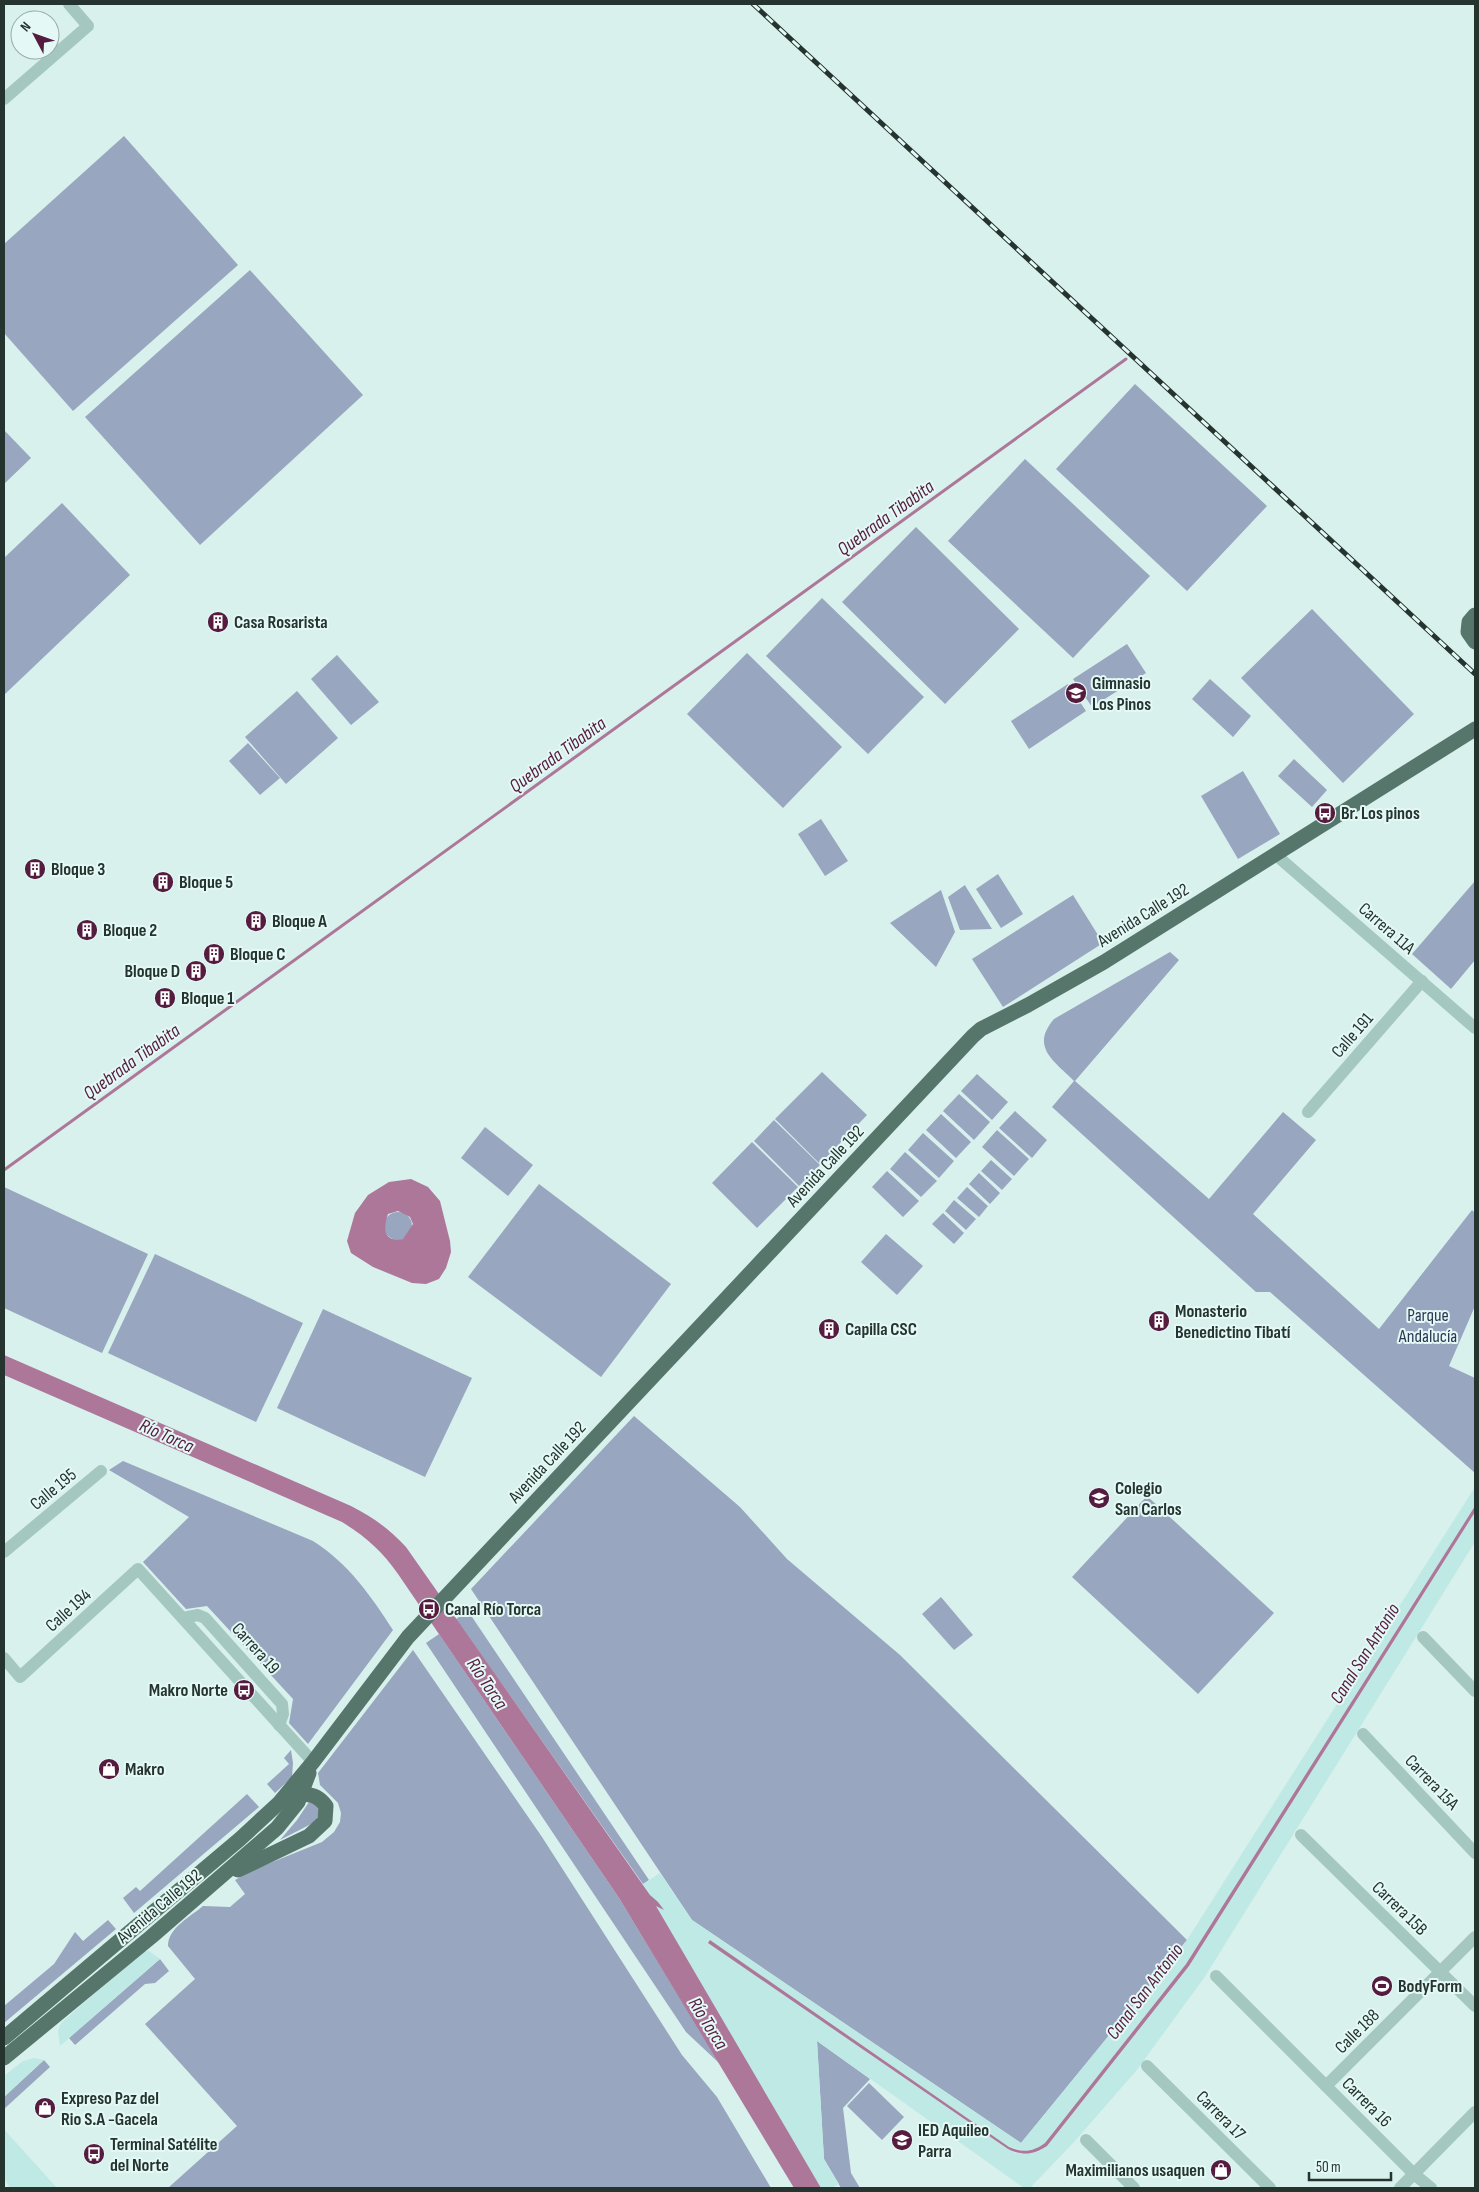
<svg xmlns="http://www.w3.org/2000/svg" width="1479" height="2192" font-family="'Sofia Sans Condensed',sans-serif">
<rect width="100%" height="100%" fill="#d8f1ed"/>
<g fill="#98a6bf">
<path d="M 124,136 L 238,265 L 73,411 L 4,333 L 4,244 Z"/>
<path d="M 250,270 L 363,395 L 200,545 L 85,417 Z"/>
<path d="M 1135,384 L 1267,506 L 1187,591 L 1056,469 Z"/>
<path d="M 4,430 L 31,458 L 4,484 Z"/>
<path d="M 1025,459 L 1150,576 L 1073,658 L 948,541 Z"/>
<path d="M 62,503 L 130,575 L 4,695 L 4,558 Z"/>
<path d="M 916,527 L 1019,629 L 945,704 L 842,602 Z"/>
<path d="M 822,598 L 924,697 L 868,754 L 766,656 Z"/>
<path d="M 1312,609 L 1414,714 L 1343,783 L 1241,678 Z"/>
<path d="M 1127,644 L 1146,673 L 1092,707 L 1073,679 Z"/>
<path d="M 747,653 L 842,747 L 783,808 L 687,714 Z"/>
<path d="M 337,655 L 379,702 L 351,725 L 311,679 Z"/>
<path d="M 1210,679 L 1251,716 L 1233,737 L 1192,699 Z"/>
<path d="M 1068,684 L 1086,711 L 1029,749 L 1011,721 Z"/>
<path d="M 297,691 L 338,738 L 286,784 L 245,737 Z"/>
<path d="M 248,743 L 280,778 L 260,795 L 229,761 Z"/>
<path d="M 1294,759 L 1327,790 L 1312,807 L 1278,776 Z"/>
<path d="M 1243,771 L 1280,834 L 1238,859 L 1201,796 Z"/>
<path d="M 821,819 L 848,861 L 825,876 L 798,834 Z"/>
<path d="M 998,874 L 1023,914 L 1001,928 L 976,889 Z"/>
<path d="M 1475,881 L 1475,960 L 1451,989 L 1412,954 Z"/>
<path d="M 965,885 L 966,887 L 992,929 L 960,930 L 948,897 Z"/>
<path d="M 941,890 L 955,932 L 936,967 L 890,923 Z"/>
<path d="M 1073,895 L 1103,943 L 1003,1007 L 972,959 Z"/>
<path d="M 1170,952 L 1179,960 L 1075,1081 L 1209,1199 L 1283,1112 L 1316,1140 L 1253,1214 L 1379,1329 L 1472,1210 L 1475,1213 L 1475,1306 L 1449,1366 L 1475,1378 L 1475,1473 L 1270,1292 L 1256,1292 L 1052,1107 L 1074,1081 C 1054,1061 1030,1047 1054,1019 Z"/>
<path d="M 822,1072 L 867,1115 L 820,1164 L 775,1119 Z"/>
<path d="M 977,1074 L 1008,1102 L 992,1120 L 961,1091 Z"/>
<path d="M 959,1094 L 990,1122 L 974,1140 L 943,1111 Z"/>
<path d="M 1015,1111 L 1047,1140 L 1032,1158 L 999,1128 Z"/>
<path d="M 941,1114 L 971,1142 L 956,1158 L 926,1130 Z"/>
<path d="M 774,1120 L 820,1165 L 799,1186 L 754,1141 Z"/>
<path d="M 485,1127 L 533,1165 L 508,1196 L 461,1158 Z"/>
<path d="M 997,1130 L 1029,1159 L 1014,1176 L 982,1147 Z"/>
<path d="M 923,1133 L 954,1161 L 939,1178 L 908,1150 Z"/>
<path d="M 752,1142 L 798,1187 L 757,1228 L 712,1183 Z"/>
<path d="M 905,1152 L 937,1181 L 921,1197 L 890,1169 Z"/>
<path d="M 991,1160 L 1012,1179 L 1002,1190 L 981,1171 Z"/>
<path d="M 887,1171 L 919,1201 L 903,1217 L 872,1187 Z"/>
<path d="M 979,1173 L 1000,1193 L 990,1204 L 969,1184 Z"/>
<path d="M 539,1184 L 671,1284 L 601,1377 L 468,1277 Z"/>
<path d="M 4,1187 L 148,1254 L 102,1353 L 4,1308 Z"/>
<path d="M 967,1187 L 988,1206 L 979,1217 L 957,1198 Z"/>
<path d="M 954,1200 L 976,1219 L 966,1230 L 945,1211 Z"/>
<circle cx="398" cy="1226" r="14"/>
<path d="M 943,1213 L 964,1233 L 954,1244 L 932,1224 Z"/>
<path d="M 886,1234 L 923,1266 L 897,1295 L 861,1262 Z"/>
<path d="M 155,1254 L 303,1323 L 256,1422 L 108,1353 Z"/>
<path d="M 323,1309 L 472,1378 L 425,1477 L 277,1408 Z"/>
<path d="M 634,1416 L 740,1507 L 787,1559 L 900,1655 L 1187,1940 L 1021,2143 L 692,1920 L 471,1589 Z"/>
<path d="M 123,1461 L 313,1541 C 348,1563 371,1596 393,1630 L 308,1744 L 289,1723 L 293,1699 L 207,1606 L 186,1609 L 143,1562 L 189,1517 L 109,1470 Z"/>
<path d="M 1147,1496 L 1274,1613 L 1198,1694 L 1072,1577 Z"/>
<path d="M 941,1597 L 973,1635 L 954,1650 L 922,1614 Z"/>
<path d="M 468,1611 L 649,1880 L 643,1884 L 456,1619 Z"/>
<path d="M 439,1634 L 619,1898 L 719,2063 L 686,2032 L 426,1643 Z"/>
<path d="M 413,1650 L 542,1837 L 682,2055 L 717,2097 L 771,2188 L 168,2188 L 237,2126 L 145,2024 L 195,1979 L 168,1946 C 168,1928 190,1917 203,1906 L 230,1907 L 245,1894 L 235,1880 L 253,1870 L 322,1842 L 334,1832 L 340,1822 L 341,1813 L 338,1803 L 320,1785 L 318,1773 Z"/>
<path d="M 291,1750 L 293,1763 L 292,1777 L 275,1793 L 267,1784 L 289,1764 L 284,1758 Z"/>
<path d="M 247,1794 L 259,1807 L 134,1913 L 123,1898 L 136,1887 L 140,1891 Z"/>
<path d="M 309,1802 L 320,1805 L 317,1821 L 280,1840 L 297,1820 Z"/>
<path d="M 108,1920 L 116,1929 L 4,2023 L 4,2006 L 54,1964 L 75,1932 L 83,1941 Z"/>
<path d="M 160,1959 L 169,1971 L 155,1983 L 145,1984 L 75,2045 L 69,2038 Z"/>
<path d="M 817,2041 L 870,2079 L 843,2108 L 851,2173 L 860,2188 L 841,2188 L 824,2159 Z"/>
<path d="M 44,2060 L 50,2067 L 4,2109 L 4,2097 Z"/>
<path d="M 869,2083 L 904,2117 L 882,2140 L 847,2106 Z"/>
</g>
<g fill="#bfe9e4">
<path d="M 1475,1487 L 1475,1506 L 1186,1964 L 1045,2143 L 1036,2149 L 1026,2151 L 1009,2147 L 710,1940 L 709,1943 L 1008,2149 L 1016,2153 L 1038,2152 L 1048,2145 L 1189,1966 L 1475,1512 L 1475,1542 L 1204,1978 L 1136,2071 L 1074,2142 L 1030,2188 L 1024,2188 L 817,2041 L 824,2159 L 839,2184 L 832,2188 L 821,2188 L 655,1905 L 663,1909 L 650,1895 L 643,1884 L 660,1873 L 692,1920 L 1021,2143 L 1187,1940 Z"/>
<path d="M 143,1951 L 149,1951 L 160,1959 L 60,2046 L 58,2031 L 61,2023 Z"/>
<path d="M 34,2058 L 44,2060 L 4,2097 L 4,2076 L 23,2061 Z"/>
<path d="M 4,2129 L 10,2136 L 57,2188 L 10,2188 L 4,2178 Z"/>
</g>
<g fill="#ad779a" fill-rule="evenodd">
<path d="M 411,1179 L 428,1187 L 440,1201 L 450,1241 L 451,1252 L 446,1268 L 439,1279 L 426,1284 L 412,1283 L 373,1267 L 351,1253 L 347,1241 L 355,1213 L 368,1195 L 389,1182 ZM 398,1211 L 410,1217 L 413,1224 L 403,1239 C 383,1243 383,1228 388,1214 Z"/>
<path d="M 4,1355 L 351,1506 C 373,1517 389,1529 406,1547 L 650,1895 L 658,1902 L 664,1910 L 656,1906 L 821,2188 L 794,2188 L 619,1898 L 398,1574 C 383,1552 365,1536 342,1522 L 4,1375 Z"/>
<path d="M 1475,1506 L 1475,1512 L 1189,1966 L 1047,2146 C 1033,2155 1023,2156 1008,2149 L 708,1943 L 710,1940 L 1009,2147 C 1023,2153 1033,2152 1045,2143 L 1186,1964 Z"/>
</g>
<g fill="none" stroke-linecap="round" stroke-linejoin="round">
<path stroke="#ad779a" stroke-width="3" d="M 4,1170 L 1126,359"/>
<g stroke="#a4c8c0" stroke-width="12">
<path d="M 4,99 L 88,26 L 69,4"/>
<path d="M 1276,855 L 1475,1028"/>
<path d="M 1308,1112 L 1422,981"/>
<path d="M 4,1552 L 101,1471"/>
<path d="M 183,1618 L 198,1615 L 205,1618 L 282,1704 L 283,1714 L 279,1725"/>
<path d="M 1423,1637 L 1475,1691"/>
<path d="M 4,1658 L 20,1677 L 138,1569 L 313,1762"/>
<path d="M 1363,1734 L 1475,1853"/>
<path d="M 1301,1835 L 1475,2006"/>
<path d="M 1216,1976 L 1414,2174 L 1431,2188"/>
<path d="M 1147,2066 L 1270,2188"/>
<path d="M 1326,2086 L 1475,1937"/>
<path d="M 1086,2140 L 1134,2188"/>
<path d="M 1400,2188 L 1475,2112"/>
</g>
<g stroke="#57766b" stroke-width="15">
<path d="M 1475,615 L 1469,622 L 1468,632 L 1475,642"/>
<path d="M 238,1870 L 309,1836 L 325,1821 L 326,1806 C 317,1794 307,1792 293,1797"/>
<path d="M 4,2038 L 240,1839 L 279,1803 L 313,1762 L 408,1637 L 973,1036 L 981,1029 L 1028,1005 L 1104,962 L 1475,729"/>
<path d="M 4,2058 L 151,1937 L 277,1828 L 298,1802 L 309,1773"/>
</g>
<g stroke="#26342f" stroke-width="5">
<path id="rail" d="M 753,4 L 1475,674"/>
</g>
<use href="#rail" stroke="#e4f9f6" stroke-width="3" stroke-dasharray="9" stroke-linecap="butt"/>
</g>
<defs>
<g id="building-disc" transform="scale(1.125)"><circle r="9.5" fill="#551c3f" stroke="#e4f9f6"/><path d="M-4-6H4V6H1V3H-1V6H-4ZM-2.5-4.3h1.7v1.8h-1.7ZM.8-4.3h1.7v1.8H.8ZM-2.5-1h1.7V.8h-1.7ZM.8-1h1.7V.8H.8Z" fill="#fff"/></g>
<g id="school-disc" transform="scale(1.125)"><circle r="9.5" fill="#551c3f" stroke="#e4f9f6"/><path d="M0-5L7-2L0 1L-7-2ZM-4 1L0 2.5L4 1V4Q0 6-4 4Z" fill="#fff"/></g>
<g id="bus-disc" transform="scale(1.125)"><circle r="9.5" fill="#551c3f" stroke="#e4f9f6"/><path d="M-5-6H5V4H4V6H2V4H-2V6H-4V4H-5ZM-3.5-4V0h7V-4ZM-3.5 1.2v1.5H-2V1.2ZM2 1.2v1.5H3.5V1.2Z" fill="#fff"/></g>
<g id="shop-disc" transform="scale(1.125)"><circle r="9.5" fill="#551c3f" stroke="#e4f9f6"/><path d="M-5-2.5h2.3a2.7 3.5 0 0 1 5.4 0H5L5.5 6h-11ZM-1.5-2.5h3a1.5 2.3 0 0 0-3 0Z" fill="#fff"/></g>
<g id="stadium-disc" transform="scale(1.125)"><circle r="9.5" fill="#551c3f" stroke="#e4f9f6"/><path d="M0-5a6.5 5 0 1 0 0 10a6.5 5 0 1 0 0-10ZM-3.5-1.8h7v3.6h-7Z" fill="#fff"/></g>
</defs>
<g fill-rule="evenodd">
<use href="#building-disc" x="218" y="622"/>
<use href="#school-disc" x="1076" y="693"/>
<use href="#bus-disc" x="1325" y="813"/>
<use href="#building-disc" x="35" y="869"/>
<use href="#building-disc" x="163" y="882"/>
<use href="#building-disc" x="256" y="921"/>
<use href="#building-disc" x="87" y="930"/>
<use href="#building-disc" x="214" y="954"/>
<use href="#building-disc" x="196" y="971"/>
<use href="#building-disc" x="165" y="998"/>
<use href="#building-disc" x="1159" y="1321"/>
<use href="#building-disc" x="829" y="1329"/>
<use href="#school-disc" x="1099" y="1498"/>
<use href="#bus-disc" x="429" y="1609"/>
<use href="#bus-disc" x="244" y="1690"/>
<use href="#shop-disc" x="109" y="1769"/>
<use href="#stadium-disc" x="1382" y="1986"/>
<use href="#shop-disc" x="45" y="2108"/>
<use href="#school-disc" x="902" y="2140"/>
<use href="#bus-disc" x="94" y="2154"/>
<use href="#shop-disc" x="1221" y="2170"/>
</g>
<g text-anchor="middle" stroke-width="4" stroke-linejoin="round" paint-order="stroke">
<g font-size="18" font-weight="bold" fill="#26342f" stroke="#e4f9f6" text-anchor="start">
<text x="234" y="628">Casa Rosarista</text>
<text x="1092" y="689">Gimnasio<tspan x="1092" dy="21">Los Pinos</tspan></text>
<text x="1341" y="819">Br. Los pinos</text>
<text x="51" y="875">Bloque 3</text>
<text x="179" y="888">Bloque 5</text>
<text x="272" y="927">Bloque A</text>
<text x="103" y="936">Bloque 2</text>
<text x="230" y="960">Bloque C</text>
<text x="180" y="977" text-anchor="end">Bloque D</text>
<text x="181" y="1004">Bloque 1</text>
<text x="1175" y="1317">Monasterio<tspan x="1175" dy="21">Benedictino Tibatí</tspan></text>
<text x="845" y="1335">Capilla CSC</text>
<text x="1115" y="1494">Colegio<tspan x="1115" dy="21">San Carlos</tspan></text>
<text x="445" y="1615">Canal Río Torca</text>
<text x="228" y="1696" text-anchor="end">Makro Norte</text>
<text x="125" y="1775">Makro</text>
<text x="1398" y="1992">BodyForm</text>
<text x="61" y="2104">Expreso Paz del<tspan x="61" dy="21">Rio S.A -Gacela</tspan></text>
<text x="918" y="2136">IED Aquileo<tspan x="918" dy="21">Parra</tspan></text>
<text x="110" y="2150">Terminal Satélite<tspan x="110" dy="21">del Norte</tspan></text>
<text x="1205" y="2176" text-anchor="end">Maximilianos usaquen</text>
</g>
<g font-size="18" fill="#26342f" stroke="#e4f9f6">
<text transform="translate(1143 915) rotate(-32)" y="6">Avenida Calle 192</text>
<text transform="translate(1387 928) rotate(41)" y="6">Carrera 11A</text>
<text transform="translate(1352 1035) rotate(-49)" y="6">Calle 191</text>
<text transform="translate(825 1166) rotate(-47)" y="6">Avenida Calle 192</text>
<text transform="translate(547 1462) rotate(-47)" y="6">Avenida Calle 192</text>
<text transform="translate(53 1489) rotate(-40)" y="6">Calle 195</text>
<text transform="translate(68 1610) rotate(-42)" y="6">Calle 194</text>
<text transform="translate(256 1648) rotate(48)" y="6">Carrera 19</text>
<text transform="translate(1432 1782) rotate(46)" y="6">Carrera 15A</text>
<text transform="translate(159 1906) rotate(-40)" y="6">Avenida Calle 192</text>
<text transform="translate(1400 1908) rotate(44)" y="6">Carrera 15B</text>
<text transform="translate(1357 2031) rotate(-45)" y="6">Calle 188</text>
<text transform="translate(1367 2102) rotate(45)" y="6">Carrera 16</text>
<text transform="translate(1221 2115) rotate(45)" y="6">Carrera 17</text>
</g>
<g font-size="18" fill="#2a3652" stroke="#e4f9f6">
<text x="1428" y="1321">Parque<tspan x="1428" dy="21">Andalucía</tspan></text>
</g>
<g font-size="19" font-style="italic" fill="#551c3f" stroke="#e4f9f6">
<text transform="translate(885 517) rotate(-36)" y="7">Quebrada Tibabita</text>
<text transform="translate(557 754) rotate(-36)" y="7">Quebrada Tibabita</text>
<text transform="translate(131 1061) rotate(-36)" y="7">Quebrada Tibabita</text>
<text transform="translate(167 1435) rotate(24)" y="7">Río Torca</text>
<text transform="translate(1364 1653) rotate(-58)" y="7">Canal San Antonio</text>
<text transform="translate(488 1683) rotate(56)" y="7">Río Torca</text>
<text transform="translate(1144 1991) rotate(-53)" y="7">Canal San Antonio</text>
<text transform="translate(709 2023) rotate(58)" y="7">Río Torca</text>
</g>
</g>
<rect width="1479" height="2192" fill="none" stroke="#26342f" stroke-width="10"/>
<g transform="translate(35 35) rotate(311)"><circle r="24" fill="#e4f9f6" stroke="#98aaa6"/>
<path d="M0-4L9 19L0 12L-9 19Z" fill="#551c3f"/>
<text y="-8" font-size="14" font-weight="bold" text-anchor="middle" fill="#26342f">N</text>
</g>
<path d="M1309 2172v8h82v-8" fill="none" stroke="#26342f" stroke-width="2.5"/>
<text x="1316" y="2172" font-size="15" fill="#26342f" stroke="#e4f9f6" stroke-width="4" paint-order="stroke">50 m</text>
</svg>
